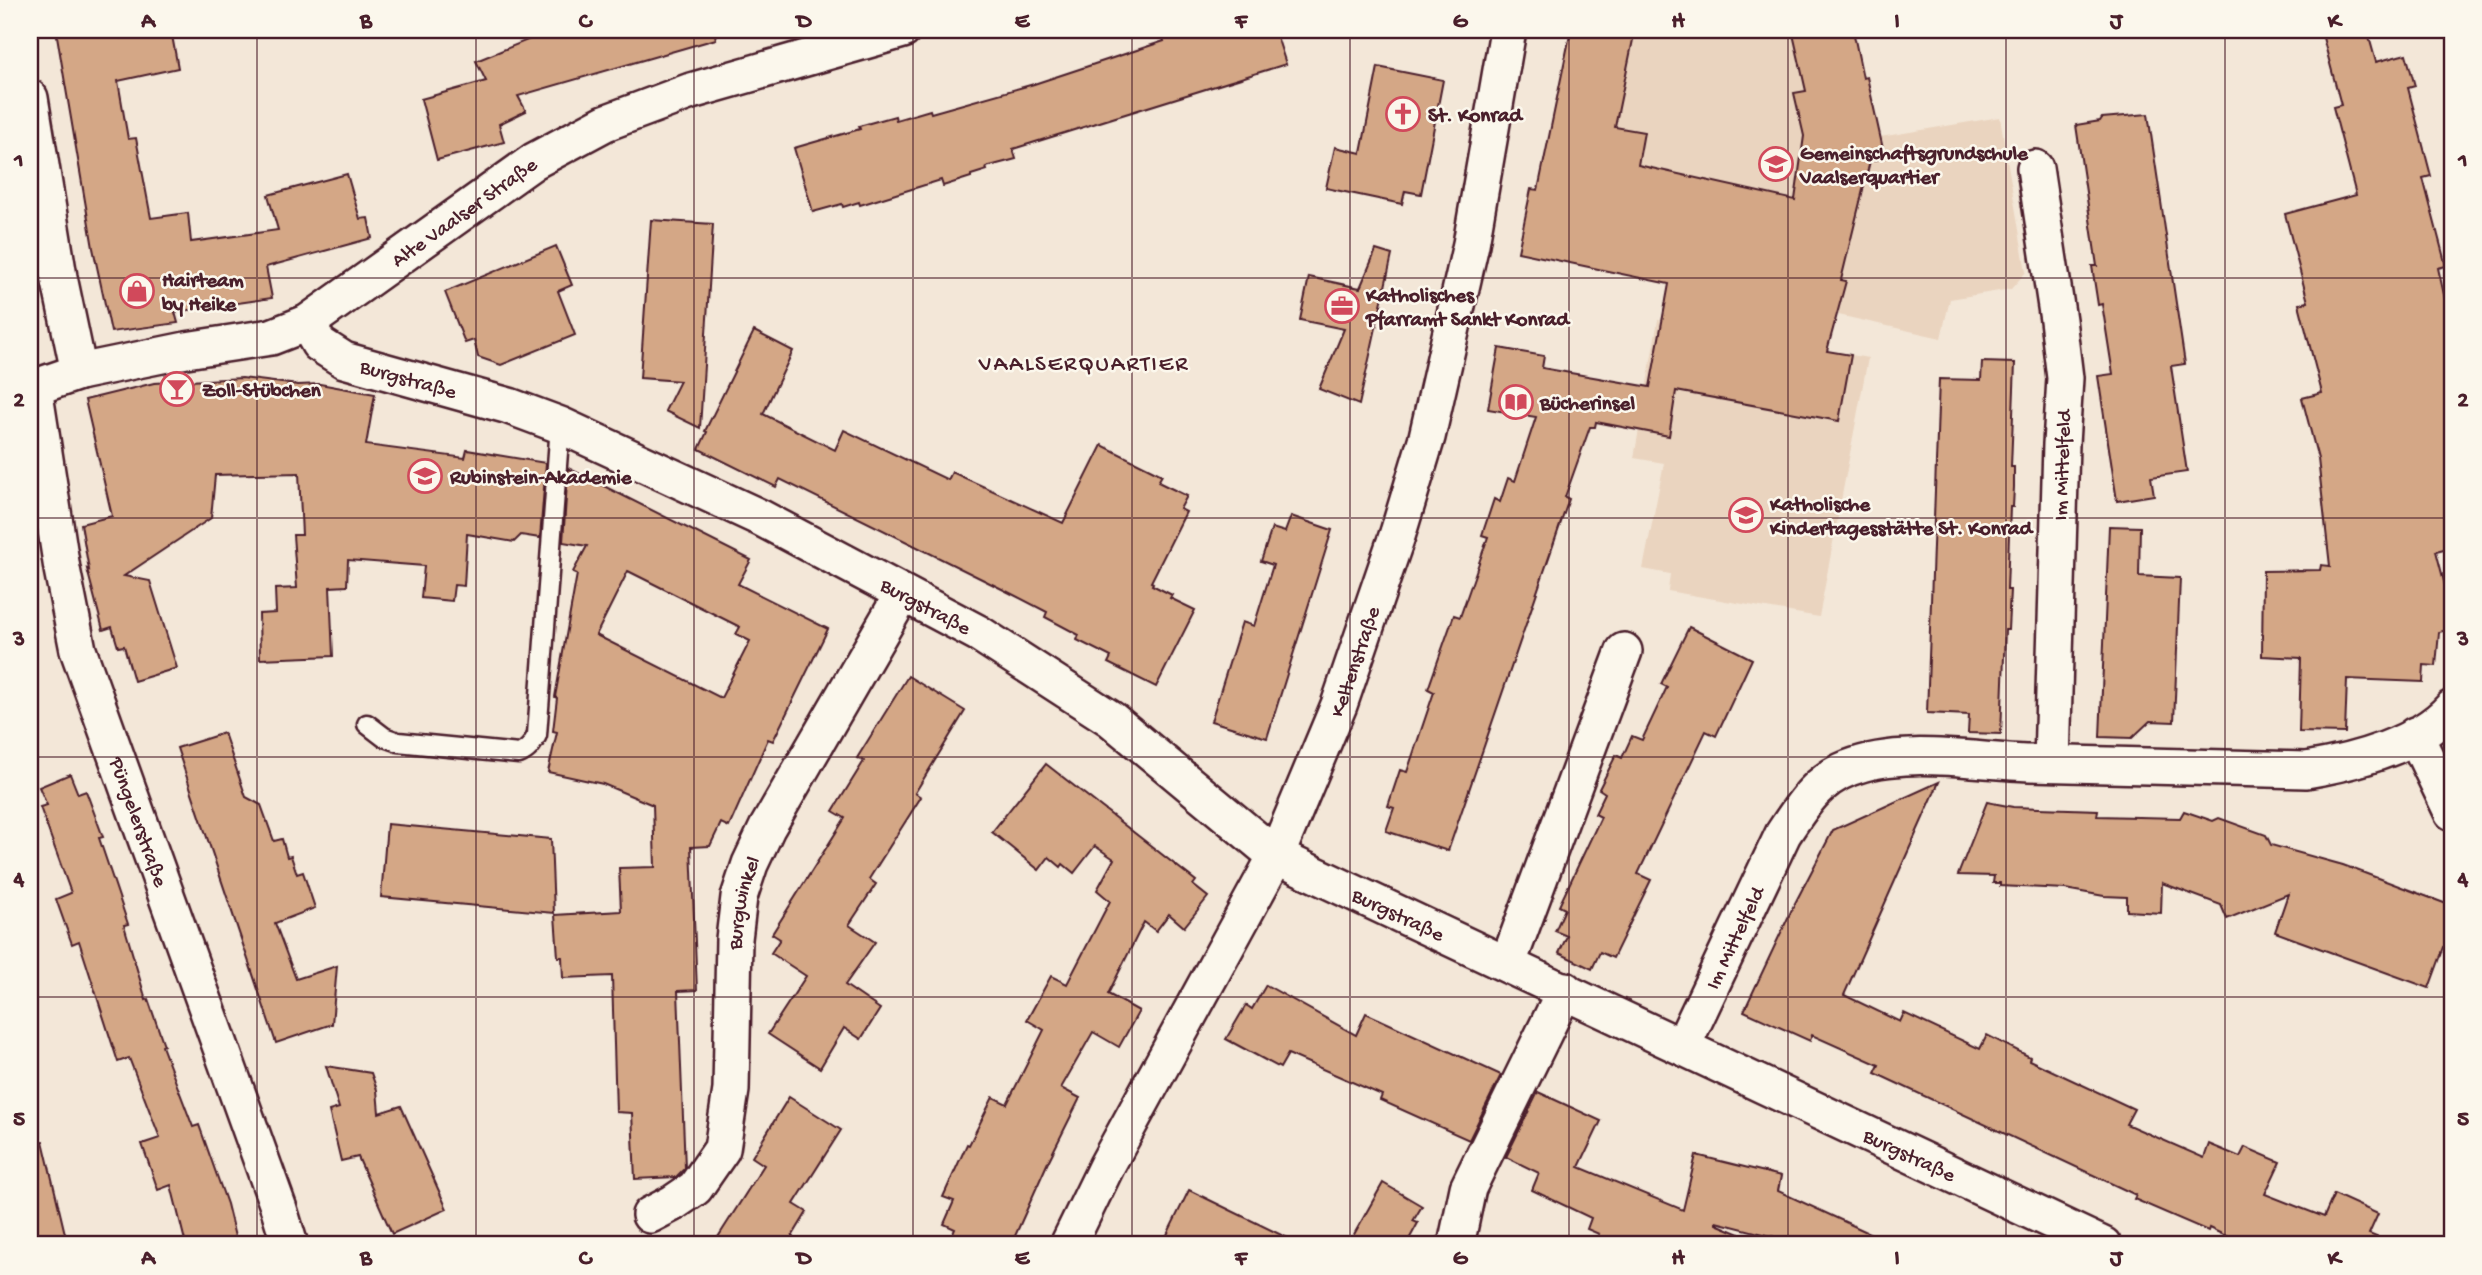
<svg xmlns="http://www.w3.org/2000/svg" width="2482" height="1275" font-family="'Gochi Hand',sans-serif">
<rect width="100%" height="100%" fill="#f3e7d8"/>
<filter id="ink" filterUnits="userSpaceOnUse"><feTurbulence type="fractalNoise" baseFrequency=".0143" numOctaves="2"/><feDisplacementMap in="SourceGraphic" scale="14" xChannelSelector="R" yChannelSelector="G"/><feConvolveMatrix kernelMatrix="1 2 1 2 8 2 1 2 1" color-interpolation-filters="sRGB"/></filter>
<g filter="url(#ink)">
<g fill="#ead4bf">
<path d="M 1571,30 L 1853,30 L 1863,77 L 1867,77 L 1880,137 L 2000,117 L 2026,272 L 2011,289 L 1950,299 L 1941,338 L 1834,314 L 1583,266 L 1596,204 L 1552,118 Z"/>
<path d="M 1658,320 L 1868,358 L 1819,617 L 1668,591 L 1670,574 L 1643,569 L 1664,463 L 1634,458 Z"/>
</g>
<g fill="#d4a786" stroke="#4a1f2b" stroke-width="2" fill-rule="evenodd">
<path d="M 56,30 L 120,30 L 121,38 L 171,30 L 178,68 L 118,81 L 128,139 L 136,138 L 151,218 L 188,213 L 191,242 L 278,230 L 268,195 L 347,174 L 360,219 L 368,218 L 372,238 L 266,267 L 272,298 L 175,312 L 178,323 L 111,332 L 93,248 Z"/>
<path d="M 552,30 L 714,30 L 716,39 L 518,96 L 526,111 L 499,124 L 504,142 L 437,160 L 421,99 L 486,81 L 476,61 Z"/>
<path d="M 1160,30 L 1275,30 L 1286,64 L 1013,149 L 1016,159 L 986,167 L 987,170 L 971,175 L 971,177 L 943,186 L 941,180 L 860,205 L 859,202 L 843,207 L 842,204 L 813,212 L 794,148 L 860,129 L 859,126 L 895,116 L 896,120 L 930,110 L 931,113 L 1034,84 L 1164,41 Z"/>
<path d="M 1571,30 L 1635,30 L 1615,127 L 1644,132 L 1638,165 L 1795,200 L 1804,136 L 1794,93 L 1806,91 L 1793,34 L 1810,30 L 1853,30 L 1863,78 L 1867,77 L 1885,158 L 1870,161 L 1841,280 L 1846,281 L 1827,351 L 1851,355 L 1839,421 L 1676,391 L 1669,436 L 1596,422 L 1595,427 L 1590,427 L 1565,497 L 1569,499 L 1448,851 L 1386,831 L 1394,808 L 1388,806 L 1400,770 L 1407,772 L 1434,692 L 1428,689 L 1454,615 L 1460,617 L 1488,537 L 1482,535 L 1494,499 L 1500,502 L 1508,478 L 1515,481 L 1536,417 L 1488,409 L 1499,348 L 1544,356 L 1542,368 L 1650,387 L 1669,284 L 1518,252 L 1531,189 L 1538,190 Z"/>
<path d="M 2321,30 L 2367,30 L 2376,62 L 2406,54 L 2415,86 L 2408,88 L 2431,176 L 2423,178 L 2446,266 L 2438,268 L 2452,330 L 2452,547 L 2436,551 L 2452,612 L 2452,629 L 2439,632 L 2436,666 L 2424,665 L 2423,682 L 2347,679 L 2345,733 L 2299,732 L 2301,658 L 2262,656 L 2263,571 L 2320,570 L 2321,565 L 2330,566 L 2318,459 L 2302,398 L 2322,393 L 2299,304 L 2308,302 L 2285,214 L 2356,195 L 2333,107 L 2341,105 Z"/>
<path d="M 1378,67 L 1443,80 L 1421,194 L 1405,191 L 1402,204 L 1326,188 L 1335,147 L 1361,153 Z"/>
<path d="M 2148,114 L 2185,364 L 2171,366 L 2187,472 L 2151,477 L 2154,495 L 2117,501 L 2098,376 L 2113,374 L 2102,304 L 2098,305 L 2092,266 L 2097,266 L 2076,125 L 2100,121 L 2102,118 Z"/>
<path d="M 651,220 L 713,224 L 700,428 L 665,411 L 680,381 L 640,378 Z"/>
<path d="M 556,246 L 572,285 L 558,291 L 575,335 L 501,365 L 478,357 L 474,340 L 465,343 L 445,292 Z"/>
<path d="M 1376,250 L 1392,255 L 1359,405 L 1319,389 L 1344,329 L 1300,320 L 1309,277 L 1360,288 Z"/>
<path d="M 754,331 L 793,351 L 763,414 L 835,450 L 844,430 L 948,480 L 952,472 L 1063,523 L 1102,445 L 1162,475 L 1158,482 L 1187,496 L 1180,509 L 1186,512 L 1151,582 L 1153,583 L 1152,585 L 1172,595 L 1170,598 L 1195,610 L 1156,687 L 1108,663 L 1111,657 L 1077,640 L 1079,635 L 1045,617 L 1047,612 L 1008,592 L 780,479 L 776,487 L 699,449 L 707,432 L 705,431 Z"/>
<path d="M 1982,362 L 2015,363 L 2011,467 L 2014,467 L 2014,487 L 2013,507 L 2010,507 L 2007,590 L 2010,590 L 2008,630 L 2005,630 L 2001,734 L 1968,733 L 1969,715 L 1927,713 L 1939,379 L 1981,380 Z"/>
<path d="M 242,378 L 298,385 L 320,384 L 375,394 L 366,445 L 465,458 L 467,450 L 546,463 L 540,538 L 521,535 L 514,542 L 467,534 L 464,586 L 454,585 L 452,601 L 421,598 L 424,566 L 348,560 L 347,586 L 330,587 L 333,656 L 260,659 L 259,614 L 276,613 L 275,589 L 297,588 L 293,535 L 302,535 L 299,473 L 215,475 L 211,518 L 124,576 L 150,581 L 177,668 L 134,681 L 124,646 L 118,647 L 112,627 L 103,630 L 87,569 L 89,570 L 81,524 L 112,516 L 85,400 L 154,383 Z"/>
<path d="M 568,468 L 751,560 L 738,584 L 828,629 L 773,741 L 768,739 L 729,827 L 721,823 L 710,846 L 691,847 L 697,990 L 678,991 L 685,1168 L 676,1177 L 635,1179 L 632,1113 L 616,1112 L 612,976 L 563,978 L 562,957 L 558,957 L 555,915 L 621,911 L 619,868 L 655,867 L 653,805 L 603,784 L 548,772 L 557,732 L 553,731 L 557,698 L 555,697 L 577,574 L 573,572 L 587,546 L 563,542 ZM 628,571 L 740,627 L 736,634 L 750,641 L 721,698 L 596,635 Z"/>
<path d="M 1291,516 L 1332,530 L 1267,738 L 1211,721 L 1242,622 L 1254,626 L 1273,565 L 1261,561 L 1272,528 L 1285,532 Z"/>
<path d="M 2109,526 L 2140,527 L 2139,576 L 2180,578 L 2174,722 L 2150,721 L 2132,738 L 2100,737 Z"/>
<path d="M 1689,627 L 1752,659 L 1716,736 L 1706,731 L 1638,874 L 1651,880 L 1613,958 L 1600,952 L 1592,969 L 1559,953 L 1567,936 L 1555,931 L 1565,909 L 1559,906 L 1601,817 L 1595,814 L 1605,793 L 1599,789 L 1616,755 L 1622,758 L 1632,736 L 1642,740 L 1667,687 L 1661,684 Z"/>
<path d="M 908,676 L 965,711 L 915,793 L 921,797 L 869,879 L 876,884 L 849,925 L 875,942 L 845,985 L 880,1009 L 861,1039 L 844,1028 L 820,1068 L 768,1034 L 806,976 L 771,953 L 780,939 L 772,934 L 845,818 L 833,811 L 864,761 L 857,758 Z"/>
<path d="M 224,733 L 246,797 L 261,805 L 274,841 L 282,839 L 287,857 L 291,856 L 297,874 L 303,872 L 315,908 L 275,923 L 296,979 L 337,966 L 332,1024 L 276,1043 L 177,748 Z"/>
<path d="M 1046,764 L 1196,881 L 1193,885 L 1208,897 L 1184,927 L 1169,914 L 1156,931 L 1144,922 L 1108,994 L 1139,1011 L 1119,1047 L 1093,1032 L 1061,1088 L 1080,1098 L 1048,1162 L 1011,1245 L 948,1245 L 955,1229 L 944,1224 L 954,1201 L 943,1197 L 967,1144 L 969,1145 L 993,1097 L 1007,1104 L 1044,1030 L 1027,1020 L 1051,976 L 1067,984 L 1110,901 L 1097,890 L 1114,859 L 1095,846 L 1074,873 L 1063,864 L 1061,867 L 1049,857 L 1039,870 L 992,832 Z"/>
<path d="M 70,774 L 78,794 L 86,791 L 103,837 L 99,838 L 128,924 L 124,925 L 146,1000 L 148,999 L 164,1045 L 162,1046 L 193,1127 L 199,1125 L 227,1204 L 237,1245 L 186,1245 L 171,1185 L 158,1190 L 142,1144 L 160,1138 L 129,1058 L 118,1062 L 79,941 L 72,944 L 56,899 L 71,893 L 40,807 L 47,805 L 39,787 Z"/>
<path d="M 1939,782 L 1844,995 L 1900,1022 L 1904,1013 L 1980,1049 L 1987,1035 L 2030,1057 L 2029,1060 L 2134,1109 L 2126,1124 L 2204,1158 L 2209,1144 L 2240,1157 L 2245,1147 L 2280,1162 L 2265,1194 L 2324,1217 L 2334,1194 L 2378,1214 L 2369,1234 L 2391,1243 L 2391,1245 L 2245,1245 L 2209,1228 L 2208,1231 L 2134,1199 L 2136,1195 L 1875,1073 L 1879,1065 L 1812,1035 L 1810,1041 L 1744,1011 L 1793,907 L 1833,830 Z"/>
<path d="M 1987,802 L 2013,807 L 2098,810 L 2097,816 L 2180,818 L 2184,811 L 2213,821 L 2219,818 L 2266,835 L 2271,845 L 2343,865 L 2452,906 L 2452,950 L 2444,947 L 2429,988 L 2275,932 L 2288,894 L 2227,919 L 2221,905 L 2162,883 L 2161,913 L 2127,911 L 2127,897 L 2104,896 L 2065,889 L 2000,886 L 2000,883 L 1993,883 L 1994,876 L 1958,875 Z"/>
<path d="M 387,824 L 551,839 L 554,913 L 381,897 Z"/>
<path d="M 1266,985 L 1356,1035 L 1366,1013 L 1501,1075 L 1469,1140 L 1380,1100 L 1382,1095 L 1288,1054 L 1280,1068 L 1226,1039 L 1246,1005 L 1252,1009 Z"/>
<path d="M 326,1066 L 371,1073 L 377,1090 L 379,1113 L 401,1106 L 447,1209 L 392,1234 L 358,1157 L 341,1161 L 329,1111 L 339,1108 Z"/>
<path d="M 1538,1092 L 1601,1121 L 1579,1167 L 1683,1210 L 1696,1155 L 1781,1176 L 1778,1191 L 1895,1245 L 1807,1245 L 1716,1222 L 1716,1224 L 1766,1245 L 1594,1245 L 1599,1234 L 1587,1229 L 1591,1218 L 1532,1190 L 1539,1173 L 1506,1157 Z"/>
<path d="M 789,1097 L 841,1130 L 794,1204 L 807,1212 L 787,1245 L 713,1245 L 764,1165 L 752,1157 Z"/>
<path d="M 43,1141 L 66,1238 L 30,1245 L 30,1142 Z"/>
<path d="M 1383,1183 L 1422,1206 L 1413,1221 L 1418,1223 L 1406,1245 L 1348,1245 Z"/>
<path d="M 1189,1190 L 1302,1245 L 1162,1245 Z"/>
</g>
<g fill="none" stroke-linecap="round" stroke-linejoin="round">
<g stroke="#4a1f2b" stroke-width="23">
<path id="lane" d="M 367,724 L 384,737 L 398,742 L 519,754 C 529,750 532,744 537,735 L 560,425"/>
</g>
<g stroke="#4a1f2b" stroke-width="40">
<g id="street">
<path d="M 30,98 L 59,277 L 79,372"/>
<path d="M 2035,168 L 2058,320 L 2065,378 L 2061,444 L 2052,763"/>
<path id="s1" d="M 307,323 L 319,344 L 344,360 L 509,406 L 560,425 L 761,518 L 978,633 L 1111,719 L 1276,856 L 2103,1245"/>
<path id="s2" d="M 34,388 L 62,569 L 78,650 L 279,1209 L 290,1245"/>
<path id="s3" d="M 30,389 L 79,372 L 186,350 L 271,337 L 307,323 L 534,161 L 605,123 L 691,91 L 903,30"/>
<path d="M 2415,735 L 2452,812"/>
<path d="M 1508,963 L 1624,651"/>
<path id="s4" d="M 1683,1045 L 1783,834 C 1801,807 1817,780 1849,768 C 1901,747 1973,761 2029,763 C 2121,766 2214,767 2306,770 C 2354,762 2419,745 2452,708"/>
<path id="s5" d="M 650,1215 L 673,1203 L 695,1188 L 722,1149 L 731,1090 L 734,939 L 739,897 L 750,864 L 767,828 L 902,595"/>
<path id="s6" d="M 1068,1245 L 1107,1165 L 1276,856 L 1339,705 L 1398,533 L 1427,437 L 1471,244 L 1508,30"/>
<path d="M 1456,1245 L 1468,1188 L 1565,990"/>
</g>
</g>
<use href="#lane" stroke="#fbf7ec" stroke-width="18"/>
<use href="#street" stroke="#fbf7ec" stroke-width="35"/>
</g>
</g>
<path fill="none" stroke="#4a1f2b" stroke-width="2" stroke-opacity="0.55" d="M 257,30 L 257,1245M 476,30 L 476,1245M 694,30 L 694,1245M 913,30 L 913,1245M 1132,30 L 1132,1245M 1350,30 L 1350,1245M 1569,30 L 1569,1245M 1788,30 L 1788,1245M 2006,30 L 2006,1245M 2225,30 L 2225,1245M 30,278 L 2452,278M 30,518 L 2452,518M 30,757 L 2452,757M 30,997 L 2452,997"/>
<defs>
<g id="church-ring" transform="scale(1.75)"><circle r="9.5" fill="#fbf7ec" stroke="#d1495b" stroke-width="1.5"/><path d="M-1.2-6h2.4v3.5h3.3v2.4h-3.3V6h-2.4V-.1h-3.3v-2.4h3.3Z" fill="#d1495b"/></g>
<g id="school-ring" transform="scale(1.75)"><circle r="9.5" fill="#fbf7ec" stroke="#d1495b" stroke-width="1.5"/><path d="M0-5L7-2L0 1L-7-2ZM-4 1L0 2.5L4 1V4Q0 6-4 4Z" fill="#d1495b"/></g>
<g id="shop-ring" transform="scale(1.75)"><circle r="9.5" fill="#fbf7ec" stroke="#d1495b" stroke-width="1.5"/><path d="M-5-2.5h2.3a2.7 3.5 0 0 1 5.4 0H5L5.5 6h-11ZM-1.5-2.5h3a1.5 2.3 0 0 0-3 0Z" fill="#d1495b"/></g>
<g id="office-ring" transform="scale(1.75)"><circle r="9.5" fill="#fbf7ec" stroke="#d1495b" stroke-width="1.5"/><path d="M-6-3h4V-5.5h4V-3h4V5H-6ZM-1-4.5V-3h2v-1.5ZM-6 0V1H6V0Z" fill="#d1495b"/></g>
<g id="bar-ring" transform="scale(1.75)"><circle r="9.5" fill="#fbf7ec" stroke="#d1495b" stroke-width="1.5"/><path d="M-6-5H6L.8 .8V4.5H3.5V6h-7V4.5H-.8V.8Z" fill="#d1495b"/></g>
<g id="library-ring" transform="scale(1.75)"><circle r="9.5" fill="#fbf7ec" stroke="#d1495b" stroke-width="1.5"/><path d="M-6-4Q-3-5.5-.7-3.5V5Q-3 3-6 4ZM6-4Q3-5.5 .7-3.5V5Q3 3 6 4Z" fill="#d1495b"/></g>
<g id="university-ring" transform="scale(1.75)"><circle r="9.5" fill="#fbf7ec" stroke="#d1495b" stroke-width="1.5"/><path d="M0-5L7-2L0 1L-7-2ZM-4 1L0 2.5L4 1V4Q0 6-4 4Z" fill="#d1495b"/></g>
</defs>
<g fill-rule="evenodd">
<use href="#church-ring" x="1403" y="114"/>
<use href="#school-ring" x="1776" y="164"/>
<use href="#shop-ring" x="137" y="291"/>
<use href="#office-ring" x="1342" y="306"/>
<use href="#bar-ring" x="177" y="389"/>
<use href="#library-ring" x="1516" y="402"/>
<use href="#university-ring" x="425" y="476"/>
<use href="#school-ring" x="1746" y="515"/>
</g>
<g text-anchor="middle" stroke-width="5" stroke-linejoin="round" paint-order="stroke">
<g font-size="21" font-weight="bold" fill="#4a1f2b" stroke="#fbf7ec" text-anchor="start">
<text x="1428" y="121">St. Konrad</text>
<text x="1800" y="159">Gemeinschaftsgrundschule<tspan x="1800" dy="24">Vaalserquartier</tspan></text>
<text x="162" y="286">Hairteam<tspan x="162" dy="24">by Heike</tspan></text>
<text x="1366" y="301">Katholisches<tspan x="1366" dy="24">Pfarramt Sankt Konrad</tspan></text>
<text x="202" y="396">Zoll-Stübchen</text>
<text x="1540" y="409">Bücherinsel</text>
<text x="450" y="483">Rubinstein-Akademie</text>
<text x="1770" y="510">Katholische<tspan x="1770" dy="24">Kindertagesstätte St. Konrad</tspan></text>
</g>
<g font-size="21" fill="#4a1f2b" stroke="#fbf7ec">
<text dy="7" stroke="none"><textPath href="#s3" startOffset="478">Alte Vaalser Straße</textPath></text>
<text dy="7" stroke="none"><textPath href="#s1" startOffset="121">Burgstraße</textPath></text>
<text transform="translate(2061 465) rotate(-88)" y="7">Im Mittelfeld</text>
<text dy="7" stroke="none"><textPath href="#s1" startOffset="688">Burgstraße</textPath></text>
<text dy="7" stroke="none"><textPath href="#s6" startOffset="651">Keltenstraße</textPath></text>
<text dy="7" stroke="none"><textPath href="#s2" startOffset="448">Püngelerstraße</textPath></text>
<text dy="7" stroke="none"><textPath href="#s5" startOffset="348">Burgwinkel</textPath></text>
<text dy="7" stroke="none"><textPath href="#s1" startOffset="1255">Burgstraße</textPath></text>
<text dy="7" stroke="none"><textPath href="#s4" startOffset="119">Im Mittelfeld</textPath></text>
<text dy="7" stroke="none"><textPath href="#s1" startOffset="1820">Burgstraße</textPath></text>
</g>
<g font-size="23" letter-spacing="2" fill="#4a1f2b" stroke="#fbf7ec">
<text x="1084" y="370">VAALSERQUARTIER</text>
</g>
</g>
<rect width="2482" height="1275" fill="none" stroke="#fbf7ec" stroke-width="77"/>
<rect x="38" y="38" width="2406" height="1198" fill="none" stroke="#4a1f2b" stroke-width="2.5"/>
<g font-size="23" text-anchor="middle" font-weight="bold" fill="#4a1f2b">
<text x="148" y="27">A</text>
<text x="366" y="27">B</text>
<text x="585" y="27">C</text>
<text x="804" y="27">D</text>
<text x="1022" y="27">E</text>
<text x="1241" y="27">F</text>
<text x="1460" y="27">G</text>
<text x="1678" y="27">H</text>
<text x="1897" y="27">I</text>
<text x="2116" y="27">J</text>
<text x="2334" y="27">K</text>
<text x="19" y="166">1</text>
<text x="2463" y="166">1</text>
<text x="19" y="406">2</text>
<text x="2463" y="406">2</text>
<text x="19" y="645">3</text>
<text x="2463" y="645">3</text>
<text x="19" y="885">4</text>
<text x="2463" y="885">4</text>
<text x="19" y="1125">5</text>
<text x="2463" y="1125">5</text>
<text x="148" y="1264">A</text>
<text x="366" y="1264">B</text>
<text x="585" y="1264">C</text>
<text x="804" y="1264">D</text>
<text x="1022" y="1264">E</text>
<text x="1241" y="1264">F</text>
<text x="1460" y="1264">G</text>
<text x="1678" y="1264">H</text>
<text x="1897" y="1264">I</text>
<text x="2116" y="1264">J</text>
<text x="2334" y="1264">K</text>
</g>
</svg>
